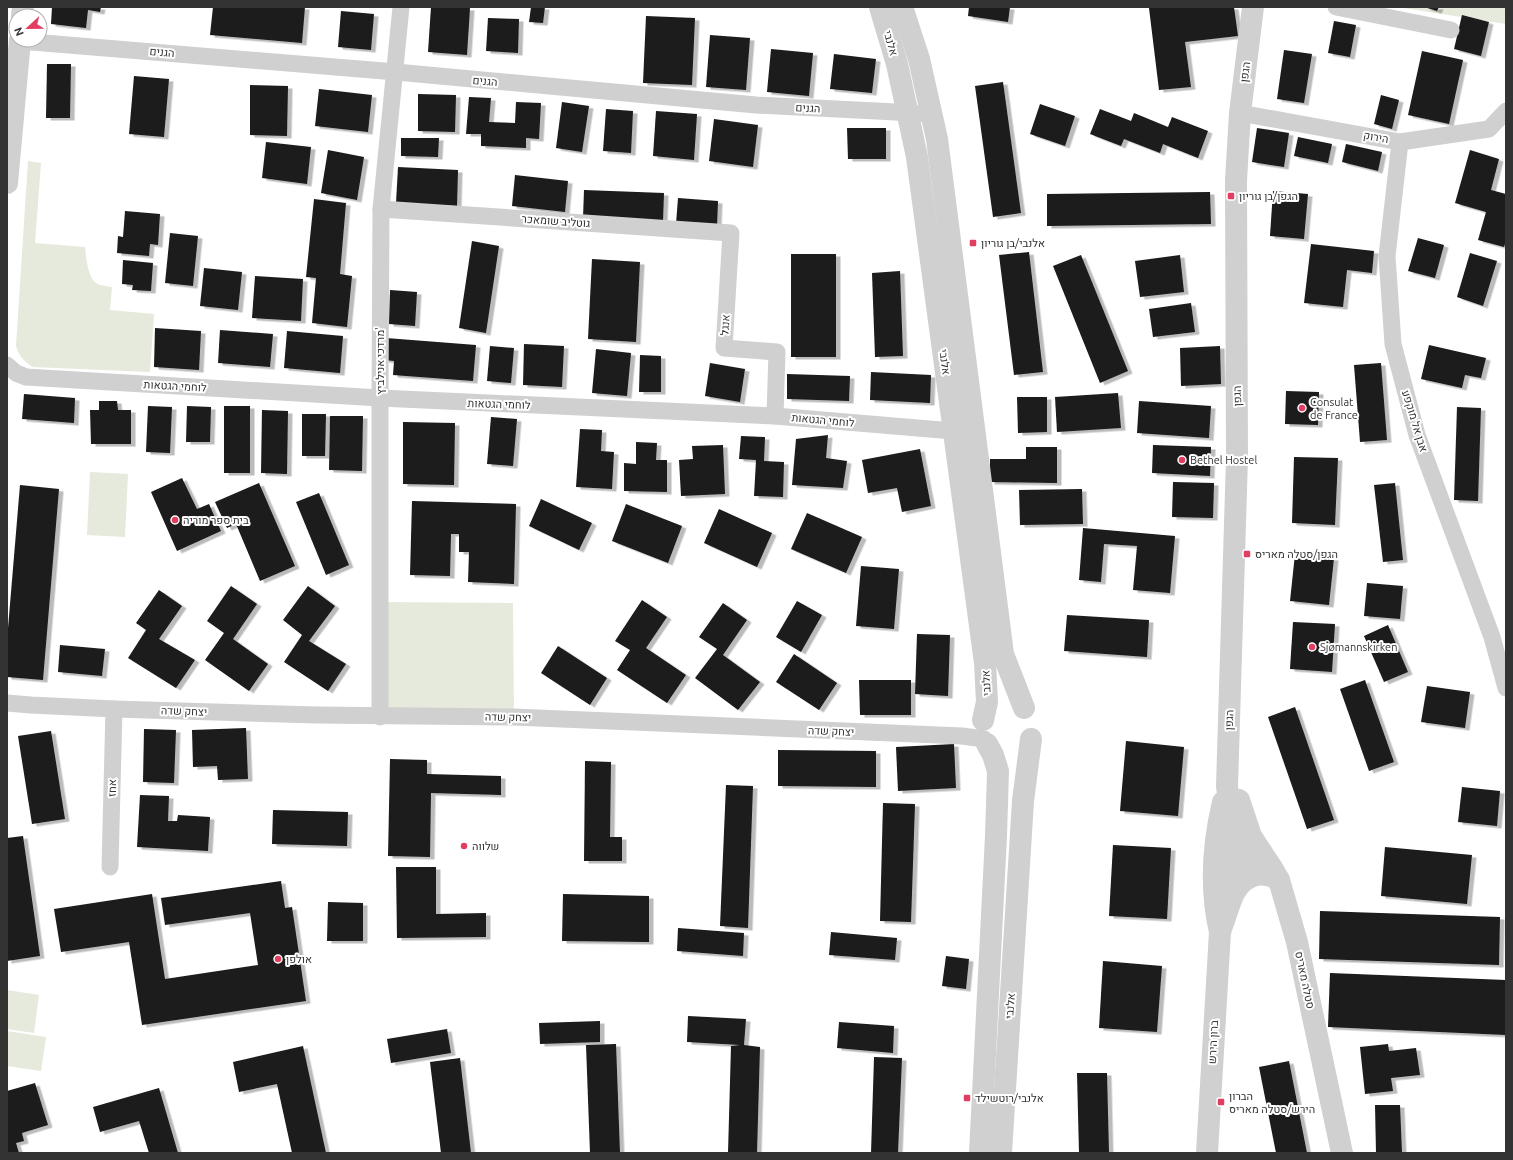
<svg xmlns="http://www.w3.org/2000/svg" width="1513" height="1160" font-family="Ubuntu,Heebo,sans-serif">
<defs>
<filter id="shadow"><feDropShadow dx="4.5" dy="2.5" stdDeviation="0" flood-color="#0004"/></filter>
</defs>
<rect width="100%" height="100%" fill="#fff"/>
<g fill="#e5eadc">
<path d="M 1397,7 L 1506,7 L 1506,24 Z"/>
<path d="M 28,161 L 41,163 L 35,243 L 85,247 C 86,257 88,278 96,283 C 100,286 107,286 112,287 L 110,310 L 154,314 L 150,372 L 32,367 C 24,361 19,356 16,346 Z"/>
<path d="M 90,472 L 128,474 L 125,537 L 87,535 Z"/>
<path d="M 380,602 L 513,603 L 514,717 L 380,717 Z"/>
<path d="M 7,990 L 39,995 L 34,1033 L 7,1029 Z"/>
<path d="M 7,1031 L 46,1037 L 41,1071 L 7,1066 Z"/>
</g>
<g fill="#1a1a1a" filter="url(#shadow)">
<path d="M 52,7 L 101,7 L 100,12 L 88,10 L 86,28 L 51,24 Z"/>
<path d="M 213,7 L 305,7 L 302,43 L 210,35 Z"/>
<path d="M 431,7 L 470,8 L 467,55 L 428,52 Z"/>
<path d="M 531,7 L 545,7 L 543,23 L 529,22 Z"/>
<path d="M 969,7 L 1010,7 L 1008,22 L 968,16 Z"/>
<path d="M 1160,7 L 1234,7 L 1238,36 L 1185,42 L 1191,87 L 1159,90 L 1149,8 Z"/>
<path d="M 1424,7 L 1439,7 L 1437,11 Z"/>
<path d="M 341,11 L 374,14 L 371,50 L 338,47 Z"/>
<path d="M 1462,15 L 1489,22 L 1481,56 L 1454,49 Z"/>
<path d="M 646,16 L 695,18 L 692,85 L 643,83 Z"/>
<path d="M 488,18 L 519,19 L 518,53 L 486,51 Z"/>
<path d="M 1334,21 L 1356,25 L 1350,57 L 1328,53 Z"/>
<path d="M 710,35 L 750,38 L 746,90 L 706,87 Z"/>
<path d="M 771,49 L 813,53 L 809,96 L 767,92 Z"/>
<path d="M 1284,50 L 1312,54 L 1304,103 L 1277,99 Z"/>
<path d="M 1422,51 L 1463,60 L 1449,124 L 1408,115 Z"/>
<path d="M 834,54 L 876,59 L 872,93 L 830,89 Z"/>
<path d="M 47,64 L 71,64 L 70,118 L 46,118 Z"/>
<path d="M 134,76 L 169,79 L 164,137 L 129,134 Z"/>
<path d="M 1003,82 L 1021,213 L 993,217 L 975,86 Z"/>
<path d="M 250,85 L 288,86 L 287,136 L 250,135 Z"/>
<path d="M 319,89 L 372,95 L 368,132 L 315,126 Z"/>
<path d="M 418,94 L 456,95 L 455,132 L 418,131 Z"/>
<path d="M 1381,95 L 1399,100 L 1392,129 L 1374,124 Z"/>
<path d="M 469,97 L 491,98 L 489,122 L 515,123 L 516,102 L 541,103 L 539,139 L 526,138 L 526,148 L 481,146 L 481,134 L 466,134 Z"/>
<path d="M 562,102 L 589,106 L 582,152 L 556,148 Z"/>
<path d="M 1040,104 L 1075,116 L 1065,146 L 1030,134 Z"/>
<path d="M 606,109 L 633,111 L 631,153 L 603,151 Z"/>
<path d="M 1100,109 L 1131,121 L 1134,113 L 1168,127 L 1172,117 L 1208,131 L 1198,158 L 1163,144 L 1160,153 L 1124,139 L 1121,146 L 1090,134 Z"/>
<path d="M 656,111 L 697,114 L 694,160 L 653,156 Z"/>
<path d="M 714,119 L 758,125 L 753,167 L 709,161 Z"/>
<path d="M 847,128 L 886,128 L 886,159 L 848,159 Z"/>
<path d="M 1257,128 L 1289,133 L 1284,167 L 1252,162 Z"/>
<path d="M 1298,137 L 1332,144 L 1328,163 L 1294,156 Z"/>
<path d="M 401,138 L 439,138 L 438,157 L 401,156 Z"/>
<path d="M 266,142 L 311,147 L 307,184 L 262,178 Z"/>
<path d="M 1346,144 L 1382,152 L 1378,171 L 1342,162 Z"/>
<path d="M 328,150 L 364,157 L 357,200 L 321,193 Z"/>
<path d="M 1470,150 L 1499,159 L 1491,190 L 1506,194 L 1506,241 L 1504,247 L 1478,240 L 1486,212 L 1455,203 Z"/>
<path d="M 398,167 L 458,170 L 457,206 L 396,203 Z"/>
<path d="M 515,175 L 568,181 L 565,212 L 512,206 Z"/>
<path d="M 584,190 L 664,193 L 663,221 L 583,218 Z"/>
<path d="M 1273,191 L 1308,194 L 1304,239 L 1270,236 Z"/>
<path d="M 1210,192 L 1211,224 L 1047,226 L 1047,194 Z"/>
<path d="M 678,198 L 718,201 L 717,227 L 676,224 Z"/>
<path d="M 314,199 L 346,203 L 340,274 L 352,276 L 347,327 L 312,323 L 316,278 L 306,277 Z"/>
<path d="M 125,211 L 160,214 L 158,245 L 150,244 L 149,256 L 117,253 L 118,236 L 123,237 Z"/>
<path d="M 170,233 L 198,236 L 193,286 L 165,283 Z"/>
<path d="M 1418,238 L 1444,245 L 1435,278 L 1408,271 Z"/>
<path d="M 472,241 L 499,246 L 486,333 L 459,328 Z"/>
<path d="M 1311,244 L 1374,251 L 1372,273 L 1347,270 L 1343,307 L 1304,303 Z"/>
<path d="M 1029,252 L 1043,372 L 1014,375 L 999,255 Z"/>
<path d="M 1470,253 L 1497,261 L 1483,306 L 1457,297 Z"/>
<rect x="791" y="254" width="45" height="103"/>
<path d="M 1081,255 L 1128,371 L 1100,383 L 1053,266 Z"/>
<path d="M 1180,255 L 1184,292 L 1140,297 L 1135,261 Z"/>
<path d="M 592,259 L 640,262 L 636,342 L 588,339 Z"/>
<path d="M 123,260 L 153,263 L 151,291 L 132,290 L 133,285 L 122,284 Z"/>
<path d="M 204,268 L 242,272 L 238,310 L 200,306 Z"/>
<path d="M 900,271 L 903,356 L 875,357 L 872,273 Z"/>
<path d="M 255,276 L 303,279 L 301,321 L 252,318 Z"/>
<path d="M 390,290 L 417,292 L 415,326 L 389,324 Z"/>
<path d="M 1191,303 L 1195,332 L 1153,337 L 1149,309 Z"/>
<path d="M 155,328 L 201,331 L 199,370 L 154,367 Z"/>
<path d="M 220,330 L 273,334 L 270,367 L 218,363 Z"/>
<path d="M 287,331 L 343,336 L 340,373 L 284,368 Z"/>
<path d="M 386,338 L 476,345 L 473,381 L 393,375 L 394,361 L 384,360 Z"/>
<path d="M 524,344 L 564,346 L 562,387 L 523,385 Z"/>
<path d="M 1429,345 L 1486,358 L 1481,378 L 1465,375 L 1462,388 L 1421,379 Z"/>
<path d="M 490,346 L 514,348 L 511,383 L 487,381 Z"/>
<path d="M 1220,346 L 1221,384 L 1181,386 L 1180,348 Z"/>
<path d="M 596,349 L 631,353 L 627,396 L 592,393 Z"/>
<path d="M 640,355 L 661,356 L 661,392 L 639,392 Z"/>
<path d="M 710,363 L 745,369 L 740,402 L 705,396 Z"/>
<path d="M 1381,363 L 1387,440 L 1360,442 L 1354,365 Z"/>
<path d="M 871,372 L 931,375 L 930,403 L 870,400 Z"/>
<path d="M 787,374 L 850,376 L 849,401 L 787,399 Z"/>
<path d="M 1286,391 L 1319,392 L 1318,425 L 1285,424 Z"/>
<path d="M 1118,393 L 1121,428 L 1057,432 L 1055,397 Z"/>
<path d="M 24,394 L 75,398 L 74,423 L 22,419 Z"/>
<path d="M 1017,397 L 1047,397 L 1047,432 L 1018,433 Z"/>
<path d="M 99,401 L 117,401 L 118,410 L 131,410 L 131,444 L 91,444 L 90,410 L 99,410 Z"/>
<path d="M 1139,401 L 1211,406 L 1209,438 L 1137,433 Z"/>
<path d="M 148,406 L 172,407 L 170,453 L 146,452 Z"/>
<path d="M 187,406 L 211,407 L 210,442 L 186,442 Z"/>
<rect x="224" y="406" width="26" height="67"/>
<path d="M 1457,407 L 1481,408 L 1478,501 L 1454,500 Z"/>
<path d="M 262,410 L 288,411 L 287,474 L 261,473 Z"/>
<path d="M 302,414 L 326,414 L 325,456 L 302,456 Z"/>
<path d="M 330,416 L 363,416 L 362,471 L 329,470 Z"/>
<path d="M 491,417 L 517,419 L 513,466 L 487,464 Z"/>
<path d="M 403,422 L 455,423 L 454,485 L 403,484 Z"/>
<path d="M 580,429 L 602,430 L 601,451 L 614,452 L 612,489 L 576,487 Z"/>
<path d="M 828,435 L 826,458 L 847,461 L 843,488 L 792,485 L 796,439 Z"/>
<path d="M 741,436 L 765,437 L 764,461 L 784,462 L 783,497 L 754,496 L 756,460 L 739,459 Z"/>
<path d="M 636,442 L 657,443 L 656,460 L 667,460 L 667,492 L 624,491 L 624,463 L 636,464 Z"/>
<path d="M 723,445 L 725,494 L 681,496 L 679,460 L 693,459 L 692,446 Z"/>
<path d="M 1153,445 L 1211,447 L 1210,476 L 1152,473 Z"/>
<path d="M 1026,447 L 1057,447 L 1057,483 L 990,482 L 990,459 L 1026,459 Z"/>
<path d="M 920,449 L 931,506 L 902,512 L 897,488 L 868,493 L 862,460 Z"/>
<path d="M 1294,457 L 1338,458 L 1335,525 L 1292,523 Z"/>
<path d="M 182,478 L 197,509 L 209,504 L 221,531 L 177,551 L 151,492 Z"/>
<path d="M 1173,482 L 1214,483 L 1213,518 L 1172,517 Z"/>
<path d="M 259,483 L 295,566 L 260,581 L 236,524 L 227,528 L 215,502 Z"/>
<path d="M 1395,483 L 1403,560 L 1383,562 L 1374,485 Z"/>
<path d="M 20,485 L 59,489 L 43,680 L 7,677 L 7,640 Z"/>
<path d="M 1082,489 L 1083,524 L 1020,525 L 1019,490 Z"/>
<path d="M 319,493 L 349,565 L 326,575 L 296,502 Z"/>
<path d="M 541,499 L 592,523 L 579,550 L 529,526 Z"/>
<path d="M 412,501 L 516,504 L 514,584 L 468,582 L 469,552 L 459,552 L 459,534 L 451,534 L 450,576 L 410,575 Z"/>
<path d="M 626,504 L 682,526 L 668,563 L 612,541 Z"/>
<path d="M 719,509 L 772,533 L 757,567 L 704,543 Z"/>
<path d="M 807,513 L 862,537 L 846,573 L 791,549 Z"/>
<path d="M 1083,528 L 1175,536 L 1170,593 L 1133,590 L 1137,546 L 1104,544 L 1101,582 L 1079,580 Z"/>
<path d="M 1295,554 L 1334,558 L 1329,605 L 1290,601 Z"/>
<path d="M 861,566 L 899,569 L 894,629 L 856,626 Z"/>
<path d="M 1367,583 L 1403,586 L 1400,619 L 1364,616 Z"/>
<path d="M 231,586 L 257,604 L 233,639 L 268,664 L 249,691 L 205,660 L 224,633 L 207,621 Z"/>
<path d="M 308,586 L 335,606 L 309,641 L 346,664 L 328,691 L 284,662 L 302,635 L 283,620 Z"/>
<path d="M 159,590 L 182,606 L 159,639 L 195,660 L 176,688 L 128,658 L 146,630 L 136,623 Z"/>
<path d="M 642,600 L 667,617 L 646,648 L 686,675 L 667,703 L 617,670 L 630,650 L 615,641 Z"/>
<path d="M 797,601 L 822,615 L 801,652 L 776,637 Z"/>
<path d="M 723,603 L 747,620 L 723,655 L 760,682 L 738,710 L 695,678 L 717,649 L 699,637 Z"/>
<path d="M 1067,615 L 1149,620 L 1147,657 L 1064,651 Z"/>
<path d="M 1293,622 L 1335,624 L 1332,672 L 1290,669 Z"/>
<path d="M 1388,625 L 1408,672 L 1384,682 L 1364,636 Z"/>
<path d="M 917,634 L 950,635 L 948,696 L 915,694 Z"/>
<path d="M 60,645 L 105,649 L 102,676 L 58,672 Z"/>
<path d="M 558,646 L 607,678 L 590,705 L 541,673 Z"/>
<path d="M 794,654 L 837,683 L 819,710 L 776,682 Z"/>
<path d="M 859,680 L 911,680 L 911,715 L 860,715 Z"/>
<path d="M 1365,680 L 1394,762 L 1369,771 L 1340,689 Z"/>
<path d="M 1427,686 L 1470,692 L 1465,728 L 1421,722 Z"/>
<path d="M 1295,707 L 1334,820 L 1307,829 L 1268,717 Z"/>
<path d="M 246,728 L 248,779 L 218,780 L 217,766 L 193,767 L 192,730 Z"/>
<path d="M 144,729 L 176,730 L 174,783 L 143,782 Z"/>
<path d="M 51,731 L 65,819 L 32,824 L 18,736 Z"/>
<path d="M 1126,741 L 1184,747 L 1178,816 L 1120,811 Z"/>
<path d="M 954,744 L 956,788 L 898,791 L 896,747 Z"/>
<path d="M 778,750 L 876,751 L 876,787 L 778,786 Z"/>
<path d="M 390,759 L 427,760 L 427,774 L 501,776 L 501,795 L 431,793 L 430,857 L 388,856 Z"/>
<path d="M 585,761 L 611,762 L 610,837 L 622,837 L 622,861 L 584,861 Z"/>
<path d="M 726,785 L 753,786 L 748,928 L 720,926 Z"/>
<path d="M 1462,787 L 1500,791 L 1497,826 L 1458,822 Z"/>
<path d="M 140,795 L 169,796 L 168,821 L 177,821 L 178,815 L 210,817 L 208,851 L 137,847 Z"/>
<path d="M 883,803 L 915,804 L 911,922 L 880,921 Z"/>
<path d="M 273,810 L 348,812 L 347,846 L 272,844 Z"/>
<path d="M 23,836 L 40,956 L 7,961 L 7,838 Z"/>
<path d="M 1113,845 L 1171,848 L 1167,919 L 1109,916 Z"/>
<path d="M 1385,847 L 1472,855 L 1467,904 L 1381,896 Z"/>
<path d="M 396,867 L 436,867 L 436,914 L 486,913 L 486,937 L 397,938 Z"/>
<path d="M 281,881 L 285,908 L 292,907 L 306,1001 L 142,1025 L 129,942 L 61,952 L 54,909 L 152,894 L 165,979 L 258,965 L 250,913 L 165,925 L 161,898 Z"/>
<path d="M 563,894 L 649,896 L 649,942 L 562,941 Z"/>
<path d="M 328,902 L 363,903 L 363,941 L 327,941 Z"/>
<path d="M 1320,911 L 1500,917 L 1499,965 L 1319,959 Z"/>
<path d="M 678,928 L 744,933 L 743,956 L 677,951 Z"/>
<path d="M 831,932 L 897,938 L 895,960 L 829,955 Z"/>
<path d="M 946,956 L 969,959 L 966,989 L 942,986 Z"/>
<path d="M 1103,961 L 1162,966 L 1157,1032 L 1099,1028 Z"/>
<path d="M 1330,973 L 1506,980 L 1506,1035 L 1328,1027 Z"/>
<path d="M 688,1016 L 746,1019 L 744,1045 L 760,1047 L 757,1153 L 728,1153 L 731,1046 L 740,1045 L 687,1042 Z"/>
<path d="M 600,1021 L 600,1042 L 540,1044 L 539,1023 Z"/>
<path d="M 839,1022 L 894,1026 L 893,1053 L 837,1048 Z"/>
<path d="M 447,1029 L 451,1053 L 391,1063 L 387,1039 Z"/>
<path d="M 616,1044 L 620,1153 L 590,1153 L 586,1045 Z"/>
<path d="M 1388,1044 L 1389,1051 L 1416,1048 L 1420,1075 L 1391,1078 L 1393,1091 L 1365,1094 L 1360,1047 Z"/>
<path d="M 303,1046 L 326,1153 L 292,1153 L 277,1084 L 239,1092 L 233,1062 Z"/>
<path d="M 874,1057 L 902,1058 L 898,1153 L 871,1153 Z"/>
<path d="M 460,1058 L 471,1153 L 441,1153 L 430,1062 Z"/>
<path d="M 1289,1061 L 1307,1153 L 1276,1153 L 1259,1067 Z"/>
<path d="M 1077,1073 L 1107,1073 L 1109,1153 L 1079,1153 Z"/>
<path d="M 35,1083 L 48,1125 L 22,1133 L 24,1141 L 16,1143 L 19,1153 L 7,1153 L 7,1091 Z"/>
<path d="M 159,1088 L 178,1153 L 149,1153 L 139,1121 L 100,1132 L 93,1107 Z"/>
<path d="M 1375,1105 L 1400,1105 L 1402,1153 L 1376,1153 Z"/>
</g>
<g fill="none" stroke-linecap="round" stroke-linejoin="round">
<g stroke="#d0d0d0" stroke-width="17">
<path d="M 1336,7 L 1451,30"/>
<path d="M 20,41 L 396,72 L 756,105 L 896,112 L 919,114"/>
<path d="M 1240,113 L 1400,142 L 1489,129 L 1506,111"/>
<path d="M 1400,142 L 1387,256 L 1393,344 L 1417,435 L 1492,637 L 1506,688"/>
<path d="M 381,209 L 731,233 L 724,348 L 777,352 L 775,416"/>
<path d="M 7,365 L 16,373 L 26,377 L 380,398 L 775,416 L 953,431 L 958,432 L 962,437"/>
<path d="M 7,703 L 31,705 L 114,709 L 317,715 L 514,717 L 962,736 L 984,739"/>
<path d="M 380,717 L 380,398 L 381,209 L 401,7"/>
<path d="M 110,867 L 114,709"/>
</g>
<g stroke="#d0d0d0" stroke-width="22">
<path d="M 880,7 L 897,64 L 917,157 L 985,663 L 987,702 L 983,720"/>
<path d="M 902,7 L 919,59 L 937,139 L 1003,654 L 1024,708"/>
<path d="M 22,16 L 23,7"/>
<path d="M 7,183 L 20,40"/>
<path d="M 1239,800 L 1251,836 L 1272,868"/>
<path d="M 1220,853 L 1245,858 L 1267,864 L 1272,868 L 1279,880 L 1297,942 L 1342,1153"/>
<path d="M 1231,900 C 1239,878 1259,867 1279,880"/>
<path d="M 1220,932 L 1231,900 L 1234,840 L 1227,786 L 1237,458 L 1236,180 L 1240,113 L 1253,7"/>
<path d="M 980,1153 L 996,836 L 998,771 L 993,755 L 987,744"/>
<path d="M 1001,1153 L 1023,801 L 1031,739"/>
<path d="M 1207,1153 L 1220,932 C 1210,889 1213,844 1223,802"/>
</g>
</g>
<g fill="#e13e61" stroke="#fff" stroke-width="1.5">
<rect x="1227" y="192" width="8" height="8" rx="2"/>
<rect x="969" y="239" width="8" height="8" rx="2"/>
<circle cx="1302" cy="408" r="4"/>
<circle cx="1182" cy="460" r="4"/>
<circle cx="175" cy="520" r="4"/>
<rect x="1243" y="550" width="8" height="8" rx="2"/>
<circle cx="1312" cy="647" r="4"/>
<circle cx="464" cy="846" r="4"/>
<circle cx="278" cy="959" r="4"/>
<rect x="963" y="1094" width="8" height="8" rx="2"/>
<rect x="1217" y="1098" width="8" height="8" rx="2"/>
</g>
<g text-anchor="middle" stroke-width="4" stroke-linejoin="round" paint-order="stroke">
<g font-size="11" fill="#333" stroke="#fff">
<text transform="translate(891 43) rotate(74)" y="4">אלנבי</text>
<text transform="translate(162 52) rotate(5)" y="4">הגנים</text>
<text transform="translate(1245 72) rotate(-83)" y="4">הגפן</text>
<text transform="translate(485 81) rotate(5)" y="4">הגנים</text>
<text transform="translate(808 108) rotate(3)" y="4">הגנים</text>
<text transform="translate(1376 137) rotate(10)" y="4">הירוק</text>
<text transform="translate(556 221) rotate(4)" y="4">גוטליב שומאכר</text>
<text transform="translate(725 325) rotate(-86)" y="4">אנגל</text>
<text transform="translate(380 361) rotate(-90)" y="4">מרדכי אנילביץ'</text>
<text transform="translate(945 362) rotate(82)" y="4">אלנבי</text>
<text transform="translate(175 386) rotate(3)" y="4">לוחמי הגטאות</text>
<text transform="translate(1237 396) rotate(-91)" y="4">הגפן</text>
<text transform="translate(499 404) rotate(2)" y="4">לוחמי הגטאות</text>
<text transform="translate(823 420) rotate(5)" y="4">לוחמי הגטאות</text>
<text transform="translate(1415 421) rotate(73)" y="4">אבן אל מוקפע</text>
<text transform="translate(986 683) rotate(-93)" y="4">אלנבי</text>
<text transform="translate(184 711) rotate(2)" y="4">יצחק שדה</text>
<text transform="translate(508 717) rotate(1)" y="4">יצחק שדה</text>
<text transform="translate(1229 720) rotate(-88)" y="4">הגפן</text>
<text transform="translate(831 731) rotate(2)" y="4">יצחק שדה</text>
<text transform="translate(112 788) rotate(-89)" y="4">אחז</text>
<text transform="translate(1305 980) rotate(78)" y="4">סטלה מאריס</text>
<text transform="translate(1010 1006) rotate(-86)" y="4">אלנבי</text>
<text transform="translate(1213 1042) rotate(-87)" y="4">ברון הירש</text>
</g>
<g font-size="11" fill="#333" stroke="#fff" text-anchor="start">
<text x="1239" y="200">הגפן/בן גוריון</text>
<text x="981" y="247">אלנבי/בן גוריון</text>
<text x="1310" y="406">Consulat<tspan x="1310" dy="13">de France</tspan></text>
<text x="1190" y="464">Bethel Hostel</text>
<text x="183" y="524">בית ספר מוריה</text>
<text x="1255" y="558">הגפן/סטלה מאריס</text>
<text x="1320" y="651">Sjømannskirken</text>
<text x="472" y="850">שלווה</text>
<text x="286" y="963">אולפן</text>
<text x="1229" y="1100">הברון<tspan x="1229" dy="13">הירש/סטלה מאריס</tspan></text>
<text x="975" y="1102">אלנבי/רוטשילד</text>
</g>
</g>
<rect width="1513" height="1160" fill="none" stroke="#333333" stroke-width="16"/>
<g transform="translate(28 28) rotate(248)"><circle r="19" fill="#ffffff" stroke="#adadad"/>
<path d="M0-3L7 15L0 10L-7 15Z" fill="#e13e61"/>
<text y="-6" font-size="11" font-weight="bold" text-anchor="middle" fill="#333333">N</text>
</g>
</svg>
